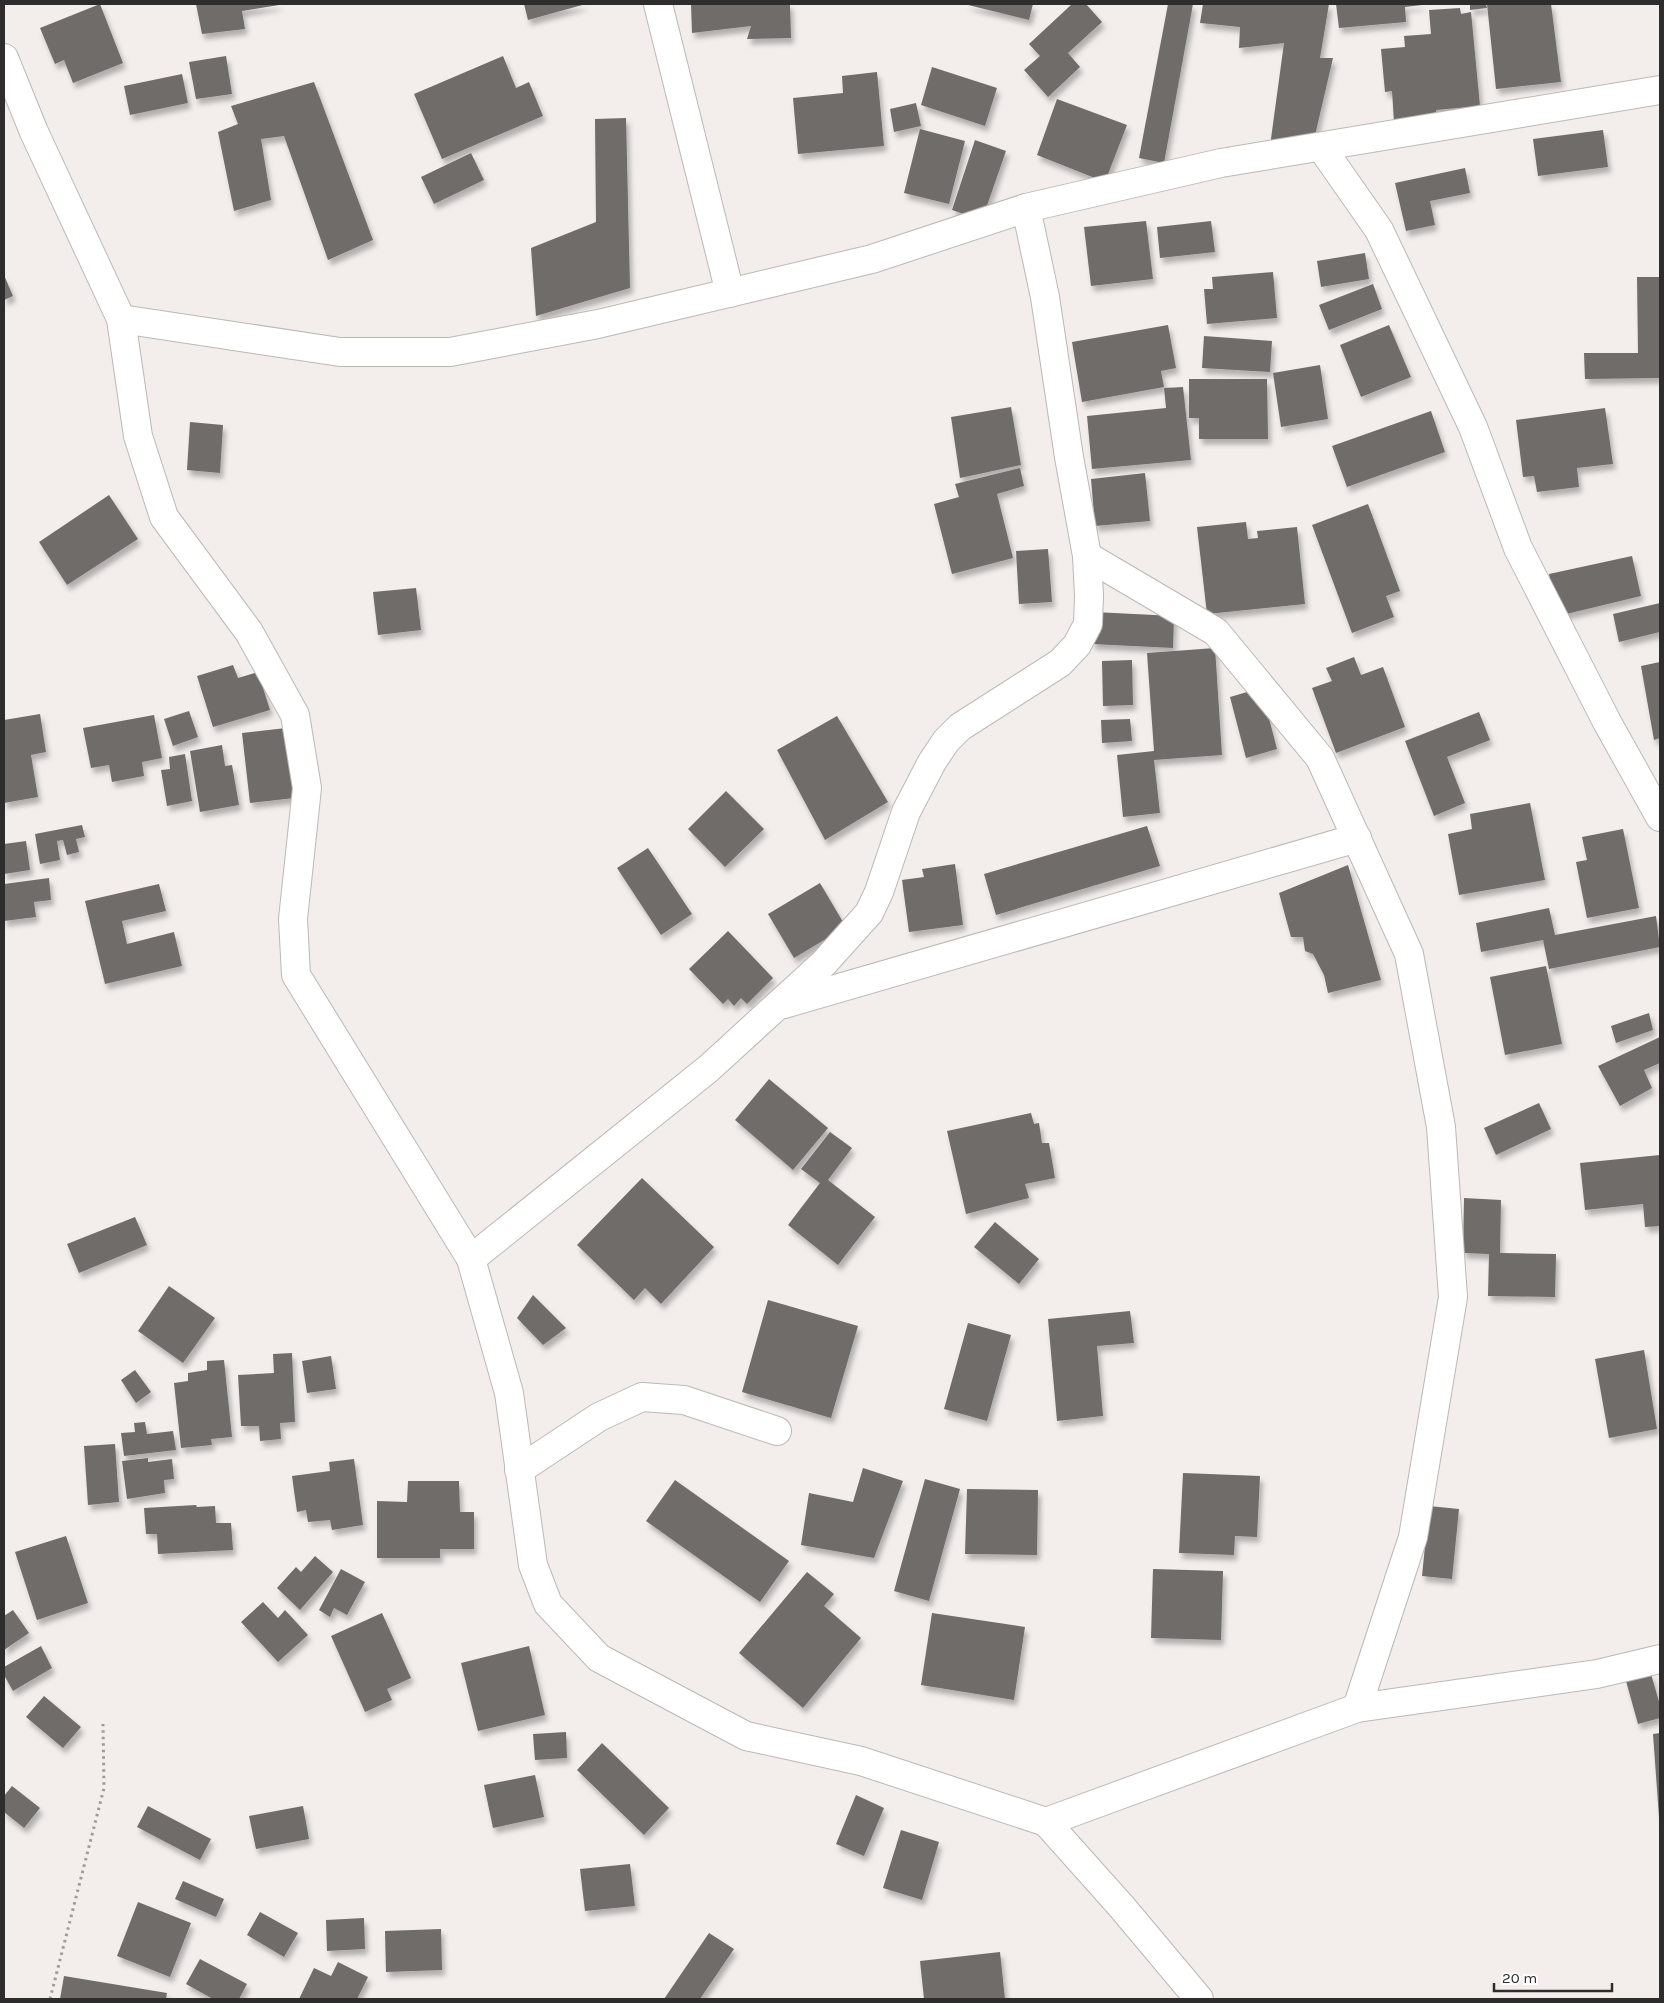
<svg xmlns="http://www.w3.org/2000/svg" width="1664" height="2003" font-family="Karla,sans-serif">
<defs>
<filter id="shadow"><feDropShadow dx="3" dy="5.5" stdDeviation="2.5" flood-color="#0004"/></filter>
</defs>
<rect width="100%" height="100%" fill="#f3eeec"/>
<g fill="#706c6b" filter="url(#shadow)">
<path d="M 100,4 L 123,63 L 73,83 L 64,60 L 55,64 L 40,28 Z"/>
<path d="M 196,4 L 279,4 L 279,5 L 242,11 L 245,29 L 202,34 Z"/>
<path d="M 524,4 L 586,4 L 528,20 Z"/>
<path d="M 691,4 L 790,4 L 791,38 L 747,39 L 751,26 L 692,33 Z"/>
<path d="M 964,4 L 1033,4 L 1029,20 Z"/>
<path d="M 1072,4 L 1086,4 L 1102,22 L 1068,53 L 1080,67 L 1048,97 L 1024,70 L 1040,56 L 1029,44 Z"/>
<path d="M 1168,4 L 1193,4 L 1164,163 L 1139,158 Z"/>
<path d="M 1203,4 L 1329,4 L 1320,58 L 1333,58 L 1313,144 L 1270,146 L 1284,43 L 1239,48 L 1240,27 L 1200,23 Z"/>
<path d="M 1336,4 L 1422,4 L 1422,5 L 1405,7 L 1406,22 L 1339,28 Z"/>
<path d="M 1470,4 L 1486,4 L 1487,8 L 1470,10 Z"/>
<path d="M 1487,4 L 1551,4 L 1561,82 L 1496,89 Z"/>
<path d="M 1460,8 L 1461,14 L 1471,12 L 1480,106 L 1436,110 L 1437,118 L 1394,122 L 1392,91 L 1385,92 L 1381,49 L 1405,47 L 1404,36 L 1431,34 L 1429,10 Z"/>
<path d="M 226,56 L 232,94 L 196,99 L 189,62 Z"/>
<path d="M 503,56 L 516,88 L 529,82 L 543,116 L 442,159 L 414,94 Z"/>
<path d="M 932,67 L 997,88 L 985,126 L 921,105 Z"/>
<path d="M 877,72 L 884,146 L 798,154 L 793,98 L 843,93 L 842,76 Z"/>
<path d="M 182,74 L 188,103 L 130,115 L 124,86 Z"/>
<path d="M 314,82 L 373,240 L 328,260 L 284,136 L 261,139 L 271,200 L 234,211 L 218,132 L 238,124 L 231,106 Z"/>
<path d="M 1057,99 L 1127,125 L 1105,182 L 1037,155 Z"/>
<path d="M 916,103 L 921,126 L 894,132 L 890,109 Z"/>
<path d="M 626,118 L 630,288 L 536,316 L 531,248 L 596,222 L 595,119 Z"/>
<path d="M 920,129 L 965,141 L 949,204 L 904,193 Z"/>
<path d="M 1603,130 L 1608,167 L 1538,176 L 1533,139 Z"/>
<path d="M 975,140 L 1006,151 L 982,220 L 952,210 Z"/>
<path d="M 471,153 L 484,180 L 434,204 L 421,177 Z"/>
<path d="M 1465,168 L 1470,193 L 1430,201 L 1435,225 L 1406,231 L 1395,183 Z"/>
<path d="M 1146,221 L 1153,279 L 1091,286 L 1084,227 Z"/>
<path d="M 1211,221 L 1215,252 L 1160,258 L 1157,227 Z"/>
<path d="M 1365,253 L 1369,279 L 1321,287 L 1317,261 Z"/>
<path d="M 1273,272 L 1277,318 L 1207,324 L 1204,289 L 1213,289 L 1212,277 Z"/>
<path d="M 4,275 L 13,296 L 4,300 Z"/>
<path d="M 1637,277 L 1660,277 L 1660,378 L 1585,379 L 1584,353 L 1638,353 Z"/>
<path d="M 1373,284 L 1382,309 L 1329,330 L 1319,305 Z"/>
<path d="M 1168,325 L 1176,368 L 1161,371 L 1164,387 L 1082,402 L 1072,342 Z"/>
<path d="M 1389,325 L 1411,377 L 1361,397 L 1340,345 Z"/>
<path d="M 1204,336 L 1272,341 L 1270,372 L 1202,368 Z"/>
<path d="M 1320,365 L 1328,419 L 1281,427 L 1273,373 Z"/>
<path d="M 1189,379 L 1267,379 L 1268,439 L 1199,439 L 1199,418 L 1189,418 Z"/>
<path d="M 1183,387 L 1191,460 L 1092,469 L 1087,416 L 1166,408 L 1164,388 Z"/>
<path d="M 1011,407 L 1021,465 L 960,478 L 951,417 Z"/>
<path d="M 1605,408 L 1613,464 L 1577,468 L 1579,487 L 1537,492 L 1534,476 L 1523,477 L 1516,420 Z"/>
<path d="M 1431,411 L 1445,452 L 1347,487 L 1332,446 Z"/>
<path d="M 190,422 L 223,425 L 220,473 L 187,470 Z"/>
<path d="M 1020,468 L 1024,486 L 997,494 L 1013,558 L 952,574 L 934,504 L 959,497 L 955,484 Z"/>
<path d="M 1145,473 L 1150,521 L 1095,526 L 1091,479 Z"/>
<path d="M 109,495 L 138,539 L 67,585 L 39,542 Z"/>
<path d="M 1368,504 L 1400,591 L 1386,596 L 1394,617 L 1352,633 L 1312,525 Z"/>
<path d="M 1246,522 L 1248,539 L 1258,538 L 1257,531 L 1297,527 L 1305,604 L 1207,614 L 1197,527 Z"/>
<path d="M 1048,549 L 1052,602 L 1019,604 L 1016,551 Z"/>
<path d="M 1632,556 L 1641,596 L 1558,616 L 1549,574 Z"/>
<path d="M 416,588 L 421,630 L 378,635 L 373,592 Z"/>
<path d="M 1660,603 L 1660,632 L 1619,642 L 1613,614 Z"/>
<path d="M 1094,612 L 1174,616 L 1173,648 L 1092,644 Z"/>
<path d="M 1215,648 L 1222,755 L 1154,760 L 1160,813 L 1123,817 L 1117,755 L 1154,751 L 1147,653 Z"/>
<path d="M 1354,657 L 1361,675 L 1383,667 L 1405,727 L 1336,753 L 1312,688 L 1332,681 L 1326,668 Z"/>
<path d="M 1132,660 L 1133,705 L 1103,706 L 1102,661 Z"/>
<path d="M 1660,662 L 1660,738 L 1654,740 L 1641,666 Z"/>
<path d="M 233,665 L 238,678 L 258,672 L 270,710 L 213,727 L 197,676 Z"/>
<path d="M 1261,688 L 1277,749 L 1246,758 L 1230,697 Z"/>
<path d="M 189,711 L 198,737 L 173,746 L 164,719 Z"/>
<path d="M 1479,712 L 1490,740 L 1447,757 L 1465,803 L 1434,816 L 1405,741 Z"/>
<path d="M 40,714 L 46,752 L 31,755 L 38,797 L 4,803 L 4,720 Z"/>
<path d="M 154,715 L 162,758 L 142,762 L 144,776 L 112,782 L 109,765 L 91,768 L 83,728 Z"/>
<path d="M 837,716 L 888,802 L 825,840 L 777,750 Z"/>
<path d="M 1130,719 L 1132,741 L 1102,743 L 1101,720 Z"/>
<path d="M 286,728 L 294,798 L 250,803 L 242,733 Z"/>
<path d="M 222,745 L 225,766 L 232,765 L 239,805 L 200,812 L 190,751 Z"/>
<path d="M 185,754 L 192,801 L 167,806 L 161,770 L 170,769 L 169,757 Z"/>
<path d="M 726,791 L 764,829 L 725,867 L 688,829 Z"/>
<path d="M 1530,803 L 1545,880 L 1459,895 L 1448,834 L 1472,829 L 1470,814 Z"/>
<path d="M 82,825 L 85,837 L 76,839 L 79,852 L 67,855 L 63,840 L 57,841 L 60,860 L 40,864 L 35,834 Z"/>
<path d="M 1147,826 L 1160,866 L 996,915 L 984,874 Z"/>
<path d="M 1623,829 L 1639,908 L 1587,918 L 1576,862 L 1587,860 L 1582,837 Z"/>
<path d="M 26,841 L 30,870 L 4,874 L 4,844 Z"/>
<path d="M 648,848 L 692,914 L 661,935 L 617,868 Z"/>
<path d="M 955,864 L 963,925 L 909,932 L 902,880 L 924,877 L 922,869 Z"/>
<path d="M 1348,865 L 1381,980 L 1328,993 L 1324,975 L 1313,954 L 1305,951 L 1303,937 L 1291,937 L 1279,893 Z"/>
<path d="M 49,878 L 51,900 L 34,902 L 36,917 L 4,921 L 4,884 Z"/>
<path d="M 820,883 L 846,927 L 794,958 L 768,914 Z"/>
<path d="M 159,884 L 166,911 L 122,921 L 127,944 L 174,932 L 182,966 L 105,984 L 85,901 Z"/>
<path d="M 1549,908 L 1555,935 L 1656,916 L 1660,947 L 1549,969 L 1543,940 L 1481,952 L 1476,923 Z"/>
<path d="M 728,931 L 773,978 L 747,1004 L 741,998 L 734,1006 L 728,999 L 723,1004 L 689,969 Z"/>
<path d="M 1546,966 L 1562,1044 L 1505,1055 L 1490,977 Z"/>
<path d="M 1649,1013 L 1653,1030 L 1616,1043 L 1611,1026 Z"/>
<path d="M 1660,1037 L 1660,1063 L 1644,1070 L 1652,1088 L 1620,1106 L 1598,1066 Z"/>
<path d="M 769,1079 L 828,1128 L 793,1170 L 735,1120 Z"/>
<path d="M 1539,1103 L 1551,1129 L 1496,1155 L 1484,1128 Z"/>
<path d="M 1031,1113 L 1034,1124 L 1039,1123 L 1042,1143 L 1049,1143 L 1055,1178 L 1025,1184 L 1029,1198 L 966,1214 L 947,1131 Z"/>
<path d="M 830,1132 L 852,1148 L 828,1180 L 875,1217 L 838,1265 L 788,1225 L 820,1183 L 801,1169 Z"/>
<path d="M 1660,1155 L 1660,1226 L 1645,1227 L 1643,1204 L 1585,1210 L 1580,1163 Z"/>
<path d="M 642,1178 L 714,1247 L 661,1304 L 645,1288 L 634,1300 L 577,1245 Z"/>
<path d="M 1464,1198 L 1501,1200 L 1500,1253 L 1556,1254 L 1555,1297 L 1488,1296 L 1489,1254 L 1463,1253 Z"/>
<path d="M 135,1217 L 147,1245 L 79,1273 L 67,1244 Z"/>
<path d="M 995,1222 L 1039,1259 L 1019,1284 L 974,1247 Z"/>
<path d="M 169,1286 L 215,1318 L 183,1363 L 138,1331 Z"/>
<path d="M 533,1295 L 566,1328 L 543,1345 L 517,1318 Z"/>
<path d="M 768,1300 L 858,1326 L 831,1418 L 742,1392 Z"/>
<path d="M 1130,1311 L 1134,1343 L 1097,1346 L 1103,1416 L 1057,1421 L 1048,1319 Z"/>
<path d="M 968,1323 L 1011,1335 L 987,1421 L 944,1409 Z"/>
<path d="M 1644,1350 L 1657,1429 L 1609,1438 L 1595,1359 Z"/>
<path d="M 292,1353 L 295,1422 L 280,1423 L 281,1439 L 260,1441 L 259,1426 L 241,1426 L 238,1375 L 274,1373 L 273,1354 Z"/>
<path d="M 331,1356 L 336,1389 L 307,1393 L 302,1361 Z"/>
<path d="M 224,1360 L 232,1437 L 211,1439 L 212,1445 L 181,1448 L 174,1383 L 188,1381 L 188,1373 L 207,1370 L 207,1361 Z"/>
<path d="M 135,1370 L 151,1392 L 136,1403 L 121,1380 Z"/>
<path d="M 145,1422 L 147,1434 L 173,1431 L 176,1450 L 124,1456 L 121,1433 L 135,1432 L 134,1423 Z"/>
<path d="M 115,1444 L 119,1502 L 88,1505 L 84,1446 Z"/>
<path d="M 148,1458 L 148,1462 L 172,1459 L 174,1479 L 164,1480 L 165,1493 L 127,1499 L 122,1461 Z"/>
<path d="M 354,1459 L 363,1525 L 332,1530 L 330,1520 L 308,1522 L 306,1510 L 297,1512 L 292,1476 L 330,1471 L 329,1462 Z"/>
<path d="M 863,1468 L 903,1481 L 874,1558 L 801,1545 L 809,1493 L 853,1502 Z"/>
<path d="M 1183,1473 L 1260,1476 L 1257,1537 L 1235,1536 L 1234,1555 L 1179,1553 Z"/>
<path d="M 925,1479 L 960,1489 L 929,1601 L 894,1591 Z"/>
<path d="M 675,1480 L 789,1561 L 760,1602 L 646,1521 Z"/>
<path d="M 408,1481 L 459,1481 L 460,1512 L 474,1512 L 474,1549 L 440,1549 L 440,1558 L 377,1558 L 377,1501 L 407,1502 Z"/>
<path d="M 967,1489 L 1038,1490 L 1037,1555 L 965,1554 Z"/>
<path d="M 196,1505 L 197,1507 L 215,1506 L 216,1523 L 231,1523 L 233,1550 L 158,1554 L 157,1534 L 146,1534 L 144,1508 Z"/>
<path d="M 1429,1506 L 1459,1509 L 1452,1579 L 1422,1576 Z"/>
<path d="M 66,1536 L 88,1603 L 37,1620 L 15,1552 Z"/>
<path d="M 315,1556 L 333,1572 L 300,1610 L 277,1588 L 296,1567 L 301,1572 Z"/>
<path d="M 341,1569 L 365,1582 L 347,1615 L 334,1608 L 330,1617 L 319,1610 Z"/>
<path d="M 1153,1569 L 1223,1571 L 1221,1640 L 1151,1638 Z"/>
<path d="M 807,1572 L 834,1594 L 824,1606 L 861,1638 L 803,1708 L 739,1653 Z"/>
<path d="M 263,1602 L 278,1618 L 285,1610 L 308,1635 L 278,1662 L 241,1622 Z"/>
<path d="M 13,1610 L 29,1633 L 4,1650 L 4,1616 Z"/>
<path d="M 382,1613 L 411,1678 L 387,1689 L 392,1700 L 365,1712 L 331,1636 Z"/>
<path d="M 932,1613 L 1025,1627 L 1014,1700 L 921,1685 Z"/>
<path d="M 41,1646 L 52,1668 L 13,1691 L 4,1675 L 4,1667 Z"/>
<path d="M 529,1646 L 545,1715 L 478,1731 L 461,1663 Z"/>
<path d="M 1651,1674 L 1660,1705 L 1660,1718 L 1638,1724 L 1626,1681 Z"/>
<path d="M 44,1696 L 81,1727 L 63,1748 L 26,1717 Z"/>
<path d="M 566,1732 L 567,1758 L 535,1760 L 533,1734 Z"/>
<path d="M 1660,1733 L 1660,1817 L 1659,1817 L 1653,1734 Z"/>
<path d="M 602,1743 L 669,1808 L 644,1835 L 577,1770 Z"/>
<path d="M 535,1775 L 544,1817 L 493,1828 L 484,1785 Z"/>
<path d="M 12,1786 L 40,1808 L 24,1828 L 4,1812 L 4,1796 Z"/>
<path d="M 856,1795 L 884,1808 L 864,1856 L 836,1844 Z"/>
<path d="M 148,1806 L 211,1839 L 200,1860 L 137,1827 Z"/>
<path d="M 303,1806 L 309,1839 L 256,1849 L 249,1816 Z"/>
<path d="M 901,1830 L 939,1842 L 922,1900 L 883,1888 Z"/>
<path d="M 630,1864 L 635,1906 L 585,1911 L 580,1869 Z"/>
<path d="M 183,1881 L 224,1899 L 216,1917 L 175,1899 Z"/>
<path d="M 138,1902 L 191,1923 L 170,1977 L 117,1956 Z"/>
<path d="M 260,1912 L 298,1933 L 284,1957 L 247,1935 Z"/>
<path d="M 364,1918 L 365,1949 L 327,1951 L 326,1920 Z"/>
<path d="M 441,1929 L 442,1970 L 386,1972 L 385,1931 Z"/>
<path d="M 709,1933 L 734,1949 L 700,1999 L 664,1999 Z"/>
<path d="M 1000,1952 L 1005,1999 L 924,1999 L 920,1961 Z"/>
<path d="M 200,1959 L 247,1984 L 239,1999 L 213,1999 L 186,1984 Z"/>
<path d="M 338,1962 L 368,1977 L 357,1999 L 299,1999 L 314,1968 L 331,1976 Z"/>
<path d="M 64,1976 L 167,1993 L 166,1999 L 60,1999 Z"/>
</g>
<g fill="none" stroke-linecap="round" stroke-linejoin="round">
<g stroke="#bcb8b6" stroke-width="30">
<g id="minor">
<path d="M 658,4 L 730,293"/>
<path d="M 4,58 L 34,132 L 121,319 L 138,436 L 164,517 L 249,632 L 295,715 L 307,788 L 293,919 L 296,975 L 471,1259 L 509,1393 L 533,1565 L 548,1604 L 599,1658 L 746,1736 L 861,1761 L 1046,1822 L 1357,1708 L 1597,1674 L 1660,1659"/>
<path d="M 1321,147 L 1379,230 L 1473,427 L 1518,548 L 1607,722 L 1660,817"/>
<path d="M 121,319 L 340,352 L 450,352 L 598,324 L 872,259 L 1026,208 L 1221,163 L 1660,90"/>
<path d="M 1087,556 L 1216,632 L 1320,758 L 1409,954 L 1441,1127 L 1453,1297 L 1413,1537 L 1357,1708"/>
<path d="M 784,1004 L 1357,838"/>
<path d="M 471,1259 L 708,1069 L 824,963 L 869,913 L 879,892 L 906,812 L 932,762 L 946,741 L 960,727 L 1060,663 L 1077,645 L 1088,624 L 1089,596 L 1087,556 L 1069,457 L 1045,297 L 1026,208"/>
<path d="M 519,1470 L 599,1417 L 642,1397 L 684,1400 L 777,1431"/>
<path d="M 1046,1822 L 1121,1906 L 1199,1999"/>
</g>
</g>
<path stroke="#9d9a99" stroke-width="3" stroke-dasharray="2.5 4" stroke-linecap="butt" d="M 50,1999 L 104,1788 L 103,1724"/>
<use href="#minor" stroke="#fff" stroke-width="28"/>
</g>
<rect width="1664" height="2003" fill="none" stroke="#2e2c2c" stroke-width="10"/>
<path d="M1494 1983v8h118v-8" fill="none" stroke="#2e2c2c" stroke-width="2.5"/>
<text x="1502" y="1983" font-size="15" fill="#2e2c2c" stroke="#ffffff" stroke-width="4" paint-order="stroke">20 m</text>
</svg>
